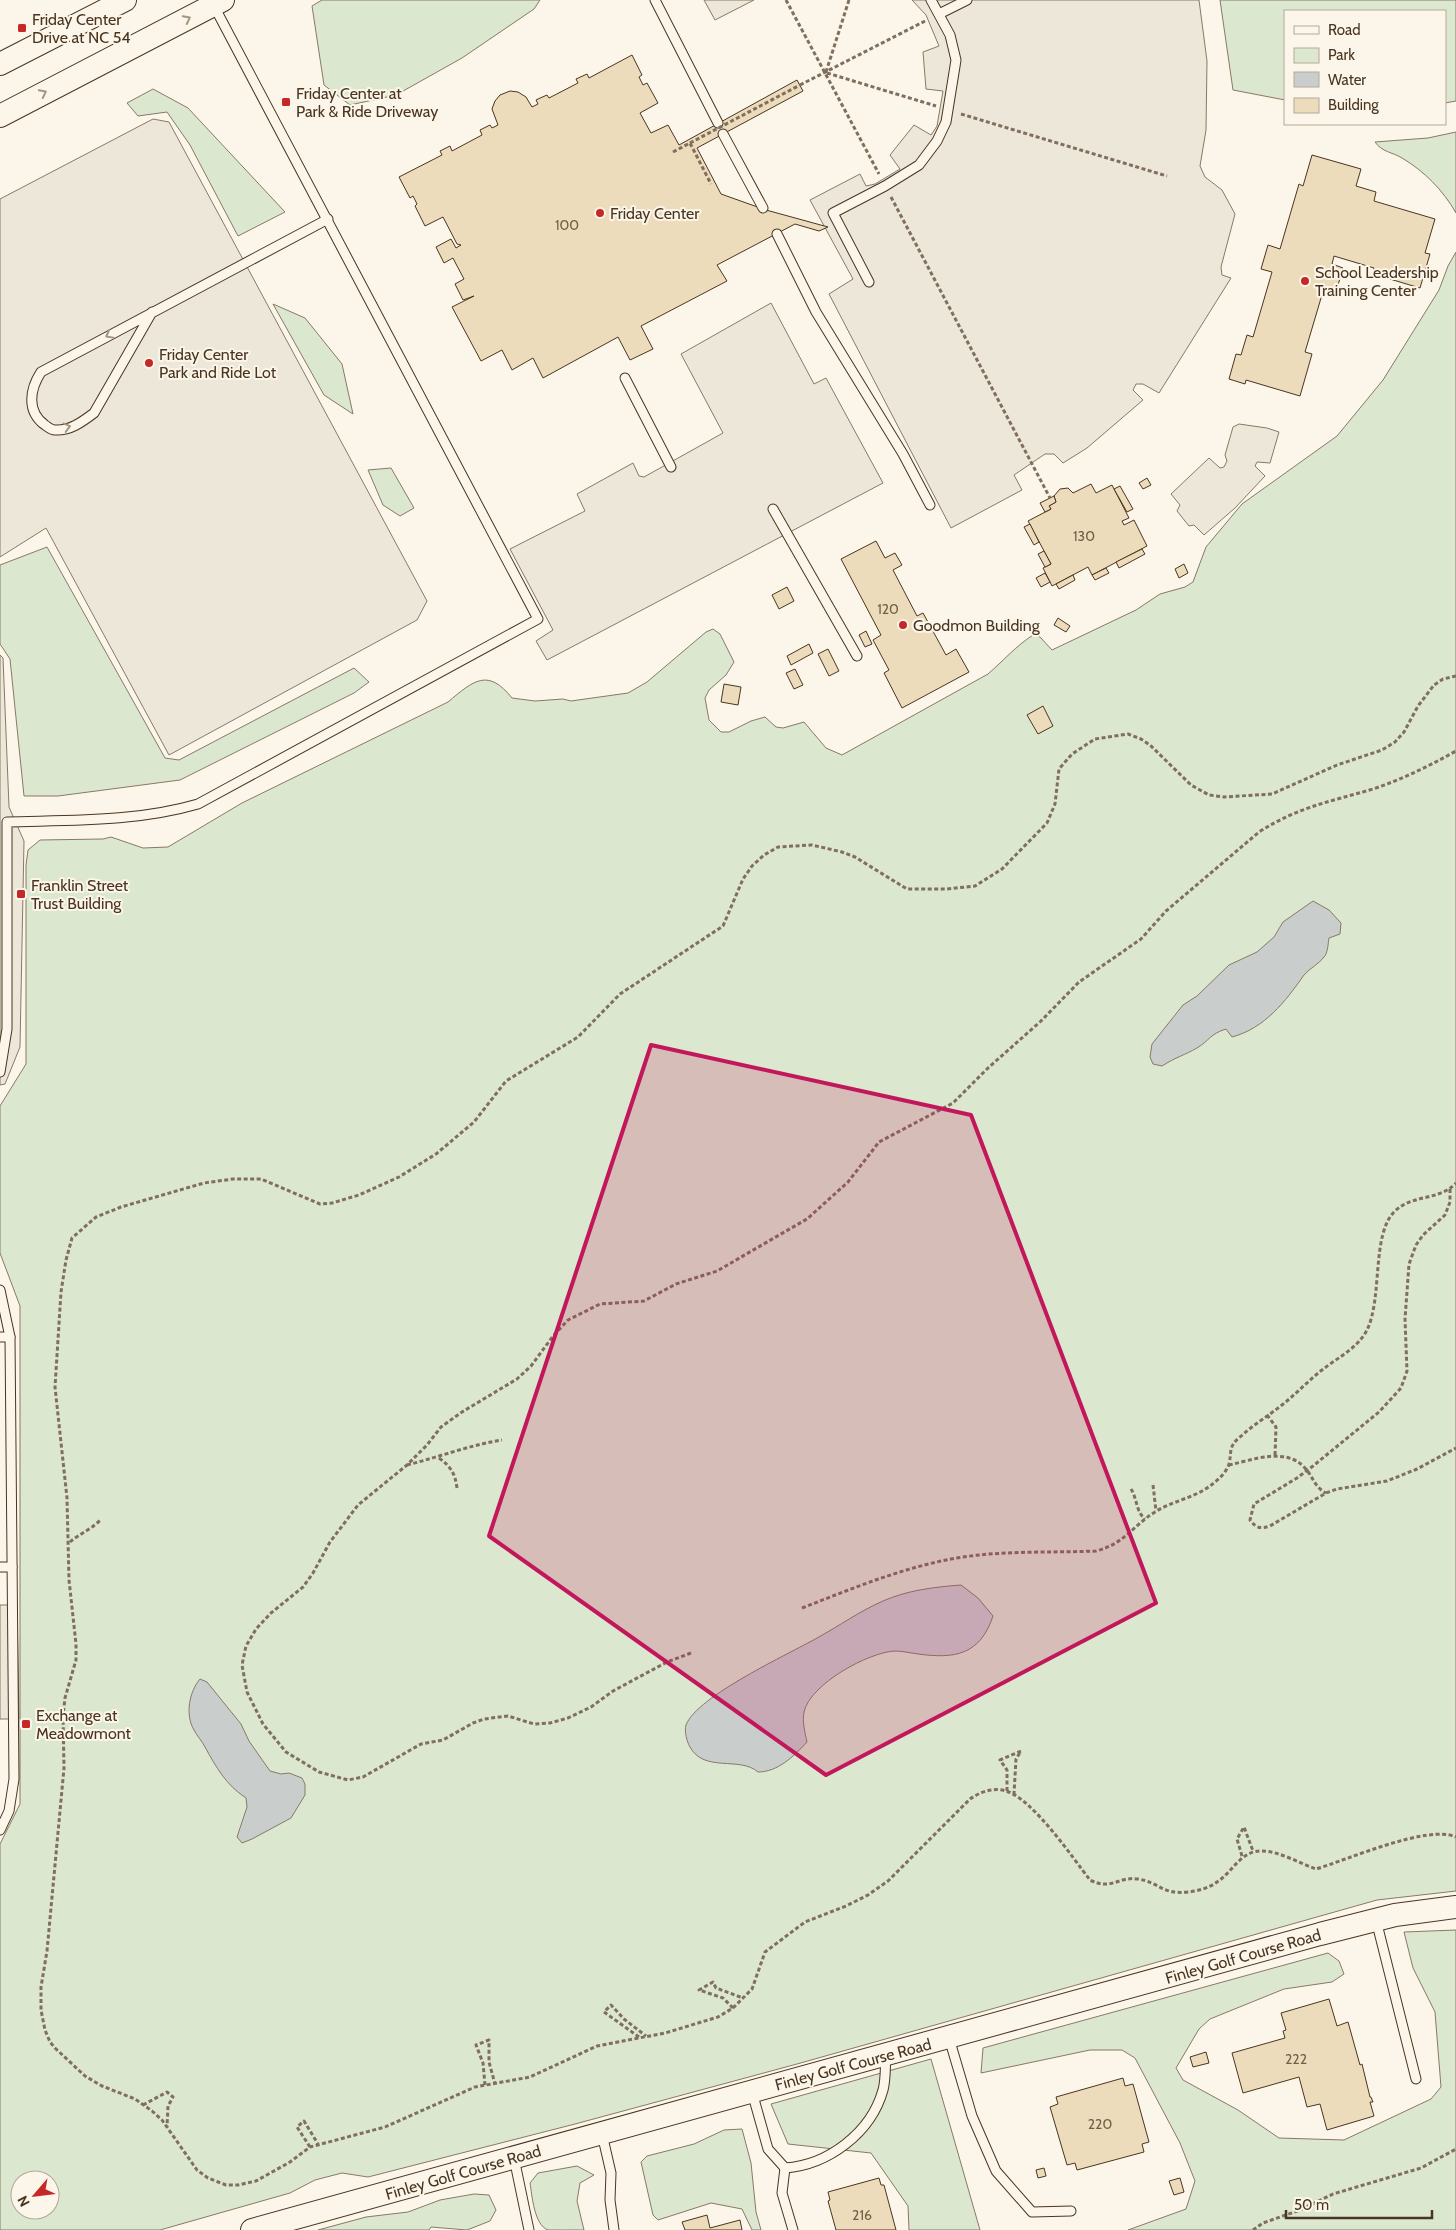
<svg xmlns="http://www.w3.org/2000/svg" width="1456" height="2230" font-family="Cabin,sans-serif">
<rect width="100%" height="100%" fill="#fbf6e9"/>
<g fill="#dce7d0" stroke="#887966" fill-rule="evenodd">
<path d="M 322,0 L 540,0 L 534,9 L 462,58 L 396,95 L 350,105 L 324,85 L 312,6 Z"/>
<path d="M 1220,0 L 1456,0 L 1456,101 L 1445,103 L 1445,11 L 1285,11 L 1285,100 L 1233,90 Z"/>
<path d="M 153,89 L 188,108 L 285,212 L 238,236 L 190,145 L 167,112 L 138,116 L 127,103 Z"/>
<path d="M 1456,132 L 1456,213 C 1443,190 1424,171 1402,158 C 1392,152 1382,152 1375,142 L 1428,138 Z"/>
<path d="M 1456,252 L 1456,1891 L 1377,1900 L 797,2064 L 575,2124 L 368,2177 L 342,2173 L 315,2180 L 290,2193 L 160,2230 L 0,2230 L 0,1844 L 20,1804 L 20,1306 L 0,1253 L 0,1106 L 26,1064 L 26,865 L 28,850 L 40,840 L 103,839 L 111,837 L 143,848 L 168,847 L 242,803 L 448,702 C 474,680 488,668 512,698 L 535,701 L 563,699 L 571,701 L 628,693 L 647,682 L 706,632 L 713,629 L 720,634 L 734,662 L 726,675 L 709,690 L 705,698 L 709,720 L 721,732 L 729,732 L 751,721 L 765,717 L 776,727 L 783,728 L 804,722 L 826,748 L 842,755 L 988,674 C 1003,661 1016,646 1033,635 L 1040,637 L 1052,650 L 1136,610 L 1160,594 L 1185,587 L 1193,582 L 1206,547 L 1242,504 L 1337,436 L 1383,380 L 1439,290 L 1448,266 ZM 20,2180 L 50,2180 L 50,2210 L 20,2210 Z"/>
<path d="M 273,304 L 305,318 L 342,364 L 353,414 L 324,395 Z"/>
<path d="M 391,468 L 414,508 L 400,516 L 383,505 L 368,470 Z"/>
<path d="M 47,547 L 165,758 L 179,760 L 354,668 L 369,682 L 354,693 L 180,780 L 58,796 L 24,796 L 10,659 L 0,644 L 0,565 Z"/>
<path d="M 1456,1930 L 1456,2230 L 1128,2230 L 1186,2209 L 1195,2181 L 1180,2143 L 1135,2058 L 1122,2050 L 1090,2050 L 981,2073 L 983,2048 L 1328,1953 L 1339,1961 L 1344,1974 L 1332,1982 L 1284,1989 L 1210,2019 L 1199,2029 L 1176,2068 L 1183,2080 L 1238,2110 L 1279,2138 L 1344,2140 L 1431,2099 L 1441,2087 L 1435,2012 L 1413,1968 L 1404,1932 Z"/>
<path d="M 931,2059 L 980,2230 L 909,2230 L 908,2206 L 871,2153 L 788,2144 L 771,2104 Z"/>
<path d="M 742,2129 L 751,2163 L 756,2212 L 761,2230 L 752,2230 L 742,2209 L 711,2203 L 658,2220 L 653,2215 L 641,2162 L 647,2156 L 694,2144 L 724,2130 Z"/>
<path d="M 577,2166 L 594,2175 L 580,2183 L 577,2201 L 584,2230 C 576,2230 555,2230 548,2230 C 534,2225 532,2195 530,2183 L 538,2173 Z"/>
<path d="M 474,2194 L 489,2195 L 496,2210 L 490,2221 L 467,2230 L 431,2227 L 429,2230 L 318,2230 L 366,2217 L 408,2212 L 440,2200 Z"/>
</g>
<g fill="#ede7d9" stroke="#887966">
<path d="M 704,0 L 754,0 L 715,20 Z"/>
<path d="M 912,0 L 1199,0 L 1207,61 L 1206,130 L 1200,166 L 1205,177 L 1222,190 L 1235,214 L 1221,267 L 1222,275 L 1231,278 L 1159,393 L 1143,384 L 1136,384 L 1133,390 L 1143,400 L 1087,448 L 1063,463 L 1054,454 L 1045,454 L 1014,475 L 1022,490 L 951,528 L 829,294 L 853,279 L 810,200 L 860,174 L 866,186 L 875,184 L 900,169 L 890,155 L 914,125 L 931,135 L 937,126 L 943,91 L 926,89 L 923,52 L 939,46 L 926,15 Z"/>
<path d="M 153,119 L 169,122 L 427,601 L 417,620 L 169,755 L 46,528 L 0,557 L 0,199 Z"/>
<path d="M 771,303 L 814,384 L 826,378 L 883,483 L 547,660 L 536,641 L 553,630 L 510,549 L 585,511 L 577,494 L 633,463 L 639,476 L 644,477 L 723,433 L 681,354 Z"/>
<path d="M 1239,424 L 1267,428 L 1279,432 L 1270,463 L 1257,462 L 1255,466 L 1265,476 L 1235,508 L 1204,535 L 1194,525 L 1189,526 L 1177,511 L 1180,505 L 1171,494 L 1209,458 L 1220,468 L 1224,467 L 1227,461 L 1225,455 L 1233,427 Z"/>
<path d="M 0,655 L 3,658 L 9,807 L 24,841 L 20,1047 L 5,1084 L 0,1085 Z"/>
<path d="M 0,1605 L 17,1605 L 19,1719 L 0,1719 Z"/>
</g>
<g fill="#c9cecd" stroke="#887966">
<path d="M 1313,901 L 1329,910 L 1341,923 L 1340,934 L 1329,938 C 1328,943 1328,953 1324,957 C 1319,964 1310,968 1304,975 C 1285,1002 1265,1028 1232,1037 L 1226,1029 C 1210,1034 1210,1040 1197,1048 C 1185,1055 1176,1057 1162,1066 L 1153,1064 L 1150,1057 L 1152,1044 L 1183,1005 L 1197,996 L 1229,965 L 1257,952 L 1274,937 L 1283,922 Z"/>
<path d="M 961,1585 L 978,1598 L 993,1616 C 980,1655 955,1659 918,1654 C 910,1653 903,1651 895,1651 C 869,1652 810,1684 804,1712 C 802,1721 805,1733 807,1742 C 794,1756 778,1772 758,1772 C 740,1756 704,1773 690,1747 C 687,1742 684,1731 686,1725 C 697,1696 789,1654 817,1638 C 839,1626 860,1611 883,1601 C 908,1590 935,1587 961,1585 Z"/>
<path d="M 200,1679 L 207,1682 L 241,1724 L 249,1741 L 270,1771 L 281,1774 L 289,1773 L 302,1778 L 305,1784 L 305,1795 L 291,1818 L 252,1839 L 242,1843 L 237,1837 L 247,1807 L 246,1798 C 226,1785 216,1767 205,1747 C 202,1741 197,1736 194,1730 C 185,1715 189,1692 200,1679 Z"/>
</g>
<g fill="#ecdcbc" stroke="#4a3520">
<path d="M 632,55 L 642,75 L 639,77 L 643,85 L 647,83 L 658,103 L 640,113 L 651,133 L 668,125 L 679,145 L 797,80 L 803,91 L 697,148 L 721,194 L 766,210 L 828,227 L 819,231 L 795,224 L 717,265 L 727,281 L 641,326 L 653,349 L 630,360 L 618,337 L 543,378 L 533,358 L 512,370 L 502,350 L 481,361 L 452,307 L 474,296 L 463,300 L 455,284 L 464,279 L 456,264 L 453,258 L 444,263 L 436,247 L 451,239 L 456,248 L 461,245 L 457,244 L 443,217 L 425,226 L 415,206 L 417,204 L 413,196 L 410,198 L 399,177 L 442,155 L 440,151 L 450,146 L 452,151 L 482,135 L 480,130 L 490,125 L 492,128 L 498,125 L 492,109 L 495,101 L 500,95 L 510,91 L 518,92 L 526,97 L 532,107 L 538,104 L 536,100 L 538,99 L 547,95 L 549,98 L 578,83 L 576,79 L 587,74 L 589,78 Z"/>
<path d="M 1312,155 L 1361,169 L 1356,186 L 1376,192 L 1374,201 L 1435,219 L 1425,253 L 1430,254 L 1420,288 L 1373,274 L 1374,268 L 1334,256 L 1332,264 L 1343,268 L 1336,292 L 1324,288 L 1305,352 L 1312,354 L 1300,396 L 1246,380 L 1245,384 L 1229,379 L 1236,354 L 1241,355 L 1247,335 L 1253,337 L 1272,272 L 1261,269 L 1268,245 L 1280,249 L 1299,184 L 1303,186 Z"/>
<path d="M 1147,478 L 1151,485 L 1143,489 L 1139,483 Z"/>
<path d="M 1091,484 L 1096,493 L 1112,485 L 1129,518 L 1122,521 L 1124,525 L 1134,520 L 1147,546 L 1092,575 L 1088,567 L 1052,586 L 1043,568 L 1051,564 L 1028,521 L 1051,509 L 1049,506 L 1056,502 L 1054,496 L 1060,489 L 1068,488 L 1073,493 Z"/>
<path d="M 1120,486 L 1133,509 L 1127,512 L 1114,489 Z"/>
<path d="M 1054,496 L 1056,502 L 1049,506 L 1051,509 L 1045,512 L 1040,503 Z"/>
<path d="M 1030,524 L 1039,542 L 1034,545 L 1024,527 Z"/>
<path d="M 876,541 L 885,558 L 895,553 L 902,565 L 893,570 L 917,616 L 923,613 L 946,655 L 956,649 L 969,672 L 902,708 L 884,673 L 889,670 L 873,640 L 881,635 L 841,559 Z"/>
<path d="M 1142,549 L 1145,554 L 1119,568 L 1116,562 Z"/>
<path d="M 1044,551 L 1051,564 L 1045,567 L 1038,554 Z"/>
<path d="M 1184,564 L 1188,573 L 1179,578 L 1175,569 Z"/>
<path d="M 1106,568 L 1109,573 L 1095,580 L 1092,575 Z"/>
<path d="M 1045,573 L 1050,582 L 1041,587 L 1036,578 Z"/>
<path d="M 1073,575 L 1075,580 L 1059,589 L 1056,584 Z"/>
<path d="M 787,587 L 794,601 L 779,609 L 772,595 Z"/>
<path d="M 1058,618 L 1070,626 L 1066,632 L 1054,625 Z"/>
<path d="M 866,631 L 872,644 L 865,647 L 859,635 Z"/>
<path d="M 809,644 L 813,653 L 791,665 L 787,656 Z"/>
<path d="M 828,649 L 839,671 L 829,676 L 818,654 Z"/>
<path d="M 795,669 L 803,685 L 794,689 L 786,673 Z"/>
<path d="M 724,684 L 741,687 L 738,705 L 721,702 Z"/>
<path d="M 1043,706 L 1053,726 L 1038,734 L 1027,715 Z"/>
<path d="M 1329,1999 L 1337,2026 L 1348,2022 L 1360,2065 L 1362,2064 L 1370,2097 L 1371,2097 L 1373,2102 L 1370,2102 L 1374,2116 L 1327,2130 L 1320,2104 L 1307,2107 L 1299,2077 L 1243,2093 L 1232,2053 L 1285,2038 L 1283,2031 L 1286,2030 L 1281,2013 Z"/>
<path d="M 1206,2052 L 1209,2063 L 1193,2067 L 1190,2057 Z"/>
<path d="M 1123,2078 L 1125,2086 L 1133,2084 L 1149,2142 L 1142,2144 L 1144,2152 L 1077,2170 L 1075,2163 L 1067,2165 L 1050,2107 L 1058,2104 L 1056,2097 Z"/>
<path d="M 1044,2168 L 1046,2176 L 1038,2178 L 1036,2170 Z"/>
<path d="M 879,2178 L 881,2185 L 884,2185 L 896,2230 L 836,2230 L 828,2201 L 830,2200 L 828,2192 Z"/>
<path d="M 1180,2178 L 1184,2192 L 1174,2195 L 1169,2181 Z"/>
<path d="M 707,2215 L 710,2228 L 740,2220 L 742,2230 L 685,2230 L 682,2222 Z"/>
</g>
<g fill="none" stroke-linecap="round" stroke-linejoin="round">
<g stroke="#4a3520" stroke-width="11">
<g id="service">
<path d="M 655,0 L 718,123"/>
<path d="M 939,14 L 967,0"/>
<path d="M 723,134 L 763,208"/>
<path d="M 777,234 L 816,312 L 903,454 L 930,505"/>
<path d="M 869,282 L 833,213 L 885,186 L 919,165 L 937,141 L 946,122 L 956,60 L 950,35 L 931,0"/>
<path d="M 152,312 L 94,413 C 82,422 70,431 55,430 C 51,430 48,427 45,425 C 26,411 30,389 41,372 L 328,219"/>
<path d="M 625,378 L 671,467"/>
<path d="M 773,509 L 857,656"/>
<path d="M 0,1072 L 7,1029 L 7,822 C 72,820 136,822 198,804 L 538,619 L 214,6"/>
<path d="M 0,1290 L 10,1337 L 14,1779 L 9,1811 L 0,1830"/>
<path d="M 0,1337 L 10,1337"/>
<path d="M 0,1567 L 12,1567"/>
<path d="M 1376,1920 L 1416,2079"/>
<path d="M 949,2038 L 972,2116 L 996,2171 L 1032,2212 L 1071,2211"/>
<path d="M 752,2092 L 768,2149 L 785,2168 C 828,2165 871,2133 883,2090 C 886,2079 885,2066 886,2055"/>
<path d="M 602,2134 L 611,2173 L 610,2200 L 614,2230"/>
<path d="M 514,2158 L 529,2230"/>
<path d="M 785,2168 L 782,2193 L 793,2230"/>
</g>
</g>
<g stroke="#4a3520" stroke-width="24">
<g id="tertiary">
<path d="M 0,64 L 125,0"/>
<path d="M 0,116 L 223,0"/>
<path d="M 252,2230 L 1320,1934 L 1395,1915 L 1456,1907"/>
</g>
</g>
<g stroke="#7f6f5c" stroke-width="3" stroke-dasharray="4 2.5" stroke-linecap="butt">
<path d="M 786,0 L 879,174"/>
<path d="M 826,72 L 849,0"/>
<path d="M 827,73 L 936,106"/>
<path d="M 800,85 L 927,20"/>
<path d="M 961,114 L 1167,176"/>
<path d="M 673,152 L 690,143 L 711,184"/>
<path d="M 891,197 L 1050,498"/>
<path d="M 1456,676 L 1443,679 L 1434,685 L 1418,706 L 1404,732 L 1395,742 L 1382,750 L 1337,765 L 1272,794 L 1224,797 L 1209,795 L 1191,785 L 1150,745 L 1141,739 L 1128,734 L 1095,739 L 1072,754 L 1059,769 L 1055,804 L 1047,823 L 1002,869 L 975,886 L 947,889 L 907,889 L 855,857 L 842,852 L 812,845 L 778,847 L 764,855 L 752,866 L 743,879 L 723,926 L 620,994 L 578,1037 L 506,1081 L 474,1122 L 436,1154 L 399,1177 L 359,1195 L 332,1203 L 320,1204 L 261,1179 L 233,1179 L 204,1183 L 121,1207 L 96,1217 L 72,1238 L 66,1260 L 61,1292 L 55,1387 L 67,1498 L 69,1580 L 76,1644 L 76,1660 L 65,1698 L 63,1716 L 64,1768 L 47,1951 L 41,1987 L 41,2010 L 45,2030 L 50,2042 L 55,2048 L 85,2076 L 102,2086 L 135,2099 L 152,2111 L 162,2120 L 197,2170 L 208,2178 L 226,2185 L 238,2185 L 256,2181 L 290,2162 L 310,2147 L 385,2127 L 475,2087 L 530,2077 L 597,2046 L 665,2033 L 718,2017 L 733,2008 L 752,1989 L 765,1952 L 805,1922 L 846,1906 L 868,1895 L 888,1881 L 970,1799 C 980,1792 993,1787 1006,1791 C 1033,1799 1072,1857 1090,1880 C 1112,1891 1118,1876 1138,1879 C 1159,1882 1162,1895 1188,1892 C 1198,1891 1209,1888 1217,1882 C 1233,1872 1241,1850 1262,1851 C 1279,1851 1299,1863 1316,1869 C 1347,1860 1428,1824 1456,1837"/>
<path d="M 1450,1189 L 1450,1202 L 1445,1215 L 1423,1235 L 1416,1245 L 1409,1264 L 1405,1319 L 1407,1371 L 1401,1388 L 1379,1412 L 1313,1466 L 1297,1478 L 1254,1504 L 1250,1520 C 1256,1528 1260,1529 1270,1526 L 1326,1493 L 1337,1489 L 1387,1481 L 1417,1469 L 1456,1448"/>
<path d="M 1267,1415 L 1276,1427 L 1275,1456"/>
<path d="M 439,1458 C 451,1467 455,1473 457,1488"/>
<path d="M 407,1465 C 439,1457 470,1445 502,1440"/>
<path d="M 1229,1465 C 1252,1460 1285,1447 1304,1467 C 1313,1476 1314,1487 1326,1493"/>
<path d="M 1153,1485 L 1156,1511"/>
<path d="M 1131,1489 C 1137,1498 1136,1512 1145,1519"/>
<path d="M 70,1542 C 79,1534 94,1528 101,1519"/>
<path d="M 802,1608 C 851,1589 899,1569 951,1559 C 999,1550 1048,1553 1096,1551 C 1126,1543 1131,1527 1155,1512 C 1172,1501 1194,1498 1210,1486 C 1217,1481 1227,1472 1229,1464 C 1232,1451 1228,1447 1240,1437 C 1253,1425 1268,1416 1282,1405 C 1296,1394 1308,1381 1322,1370 C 1337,1358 1358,1348 1367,1330 C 1383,1297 1371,1234 1395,1211 C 1413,1194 1439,1201 1456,1183"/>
<path d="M 691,1653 L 667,1662 L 613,1691 L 591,1707 L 568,1718 L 550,1723 L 534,1724 L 508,1716 L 484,1719 L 473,1723 L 443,1740 L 421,1744 L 363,1777 L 348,1780 L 319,1772 L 286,1752 L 263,1724 L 247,1692 L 242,1665 L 246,1646 L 256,1629 L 271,1613 L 303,1587 L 313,1573 L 330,1542 L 358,1505 L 407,1465 L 427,1445 L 441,1427 L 462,1412 L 517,1379 L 531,1366 L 553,1336 L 568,1320 L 600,1304 L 644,1301 L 676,1284 L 717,1271 L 807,1219 L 848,1182 L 879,1142 L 953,1103 L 988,1068 L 1041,1021 L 1079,982 L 1141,939 L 1166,911 L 1259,832 C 1298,807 1329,802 1373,789 C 1403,779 1429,766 1456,751"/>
<path d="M 1007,1791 L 1007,1770 L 1000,1760 L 1021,1751 L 1016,1759 L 1014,1794"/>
<path d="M 1242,1856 L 1237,1839 L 1244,1827 L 1253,1851"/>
<path d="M 733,2008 L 723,1998 L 699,1990 L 713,1982 L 716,1988 L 743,1998"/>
<path d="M 639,2037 L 604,2012 L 611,2005 L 624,2019 L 646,2036"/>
<path d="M 485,2085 L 483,2063 L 476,2045 L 489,2040 L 489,2062 L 495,2084"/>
<path d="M 143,2105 L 167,2092 L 173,2097 L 168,2106 L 167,2127"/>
<path d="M 310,2147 L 297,2127 L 304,2121 L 318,2144"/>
<path d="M 1253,2230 L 1263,2223 L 1300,2210 L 1333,2194 L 1421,2168 L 1456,2149"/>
</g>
<use href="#service" stroke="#fbf6e9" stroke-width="9"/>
<use href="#tertiary" stroke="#fbf6e9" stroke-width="22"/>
<path stroke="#7f6f5c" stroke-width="3" stroke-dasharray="4 2.5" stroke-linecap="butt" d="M 690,143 L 800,85"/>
</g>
<defs><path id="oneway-chevron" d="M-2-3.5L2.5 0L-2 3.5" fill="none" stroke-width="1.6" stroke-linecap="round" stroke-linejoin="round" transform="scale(1.25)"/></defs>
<g stroke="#a29684">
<use href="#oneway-chevron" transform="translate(187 19) rotate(-27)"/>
<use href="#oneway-chevron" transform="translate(43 93) rotate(-27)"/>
<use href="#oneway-chevron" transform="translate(109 335) rotate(151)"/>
<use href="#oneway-chevron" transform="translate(67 427) rotate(-15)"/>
</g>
<path fill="#c2185b" fill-opacity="0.2" stroke="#c2185b" stroke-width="4" stroke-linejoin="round" d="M 651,1045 L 971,1115 L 1156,1603 L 826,1775 L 489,1536 Z"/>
<g fill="#c62828" stroke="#fbf6e9" stroke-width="2">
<rect x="17" y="23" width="10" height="10" rx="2.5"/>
<rect x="281" y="97" width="10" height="10" rx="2.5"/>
<circle cx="600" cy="213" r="5"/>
<circle cx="1305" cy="281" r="5"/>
<circle cx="149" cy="363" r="5"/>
<circle cx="903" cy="625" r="5"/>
<rect x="16" y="889" width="10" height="10" rx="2.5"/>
<rect x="21" y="1719" width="10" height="10" rx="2.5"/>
</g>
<g text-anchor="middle" stroke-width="4" stroke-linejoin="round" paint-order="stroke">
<g font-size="14" fill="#725f47">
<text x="567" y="230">100</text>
<text x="1084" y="541">130</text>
<text x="888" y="614">120</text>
<text x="1296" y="2064">222</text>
<text x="1100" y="2129">220</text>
<text x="862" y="2220">216</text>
</g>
<g font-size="16" fill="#4a3520" stroke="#fbf6e9" text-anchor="start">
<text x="32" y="25">Friday Center<tspan x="32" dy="18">Drive at NC 54</tspan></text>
<text x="296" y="99">Friday Center at<tspan x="296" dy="18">Park &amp; Ride Driveway</tspan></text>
<text x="610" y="219">Friday Center</text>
<text x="1315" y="278">School Leadership<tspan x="1315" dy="18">Training Center</tspan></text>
<text x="159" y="360">Friday Center<tspan x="159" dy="18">Park and Ride Lot</tspan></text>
<text x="913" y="631">Goodmon Building</text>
<text x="31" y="891">Franklin Street<tspan x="31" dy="18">Trust Building</tspan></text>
<text x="36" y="1721">Exchange at<tspan x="36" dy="18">Meadowmont</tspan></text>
</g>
<g font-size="16" fill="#4a3520" stroke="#fbf6e9">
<text transform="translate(1243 1956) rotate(-16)" y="6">Finley Golf Course Road</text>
<text transform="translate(853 2064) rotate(-15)" y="6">Finley Golf Course Road</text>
<text transform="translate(463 2172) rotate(-16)" y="6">Finley Golf Course Road</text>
</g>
</g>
<rect x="1284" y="10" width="162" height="115" fill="#fbf6e9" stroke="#b4a999"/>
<rect x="1294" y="26" width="25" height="8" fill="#fbf6e9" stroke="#b4a999"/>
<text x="1328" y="35" font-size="15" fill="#4a3520">Road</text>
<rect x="1294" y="48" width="25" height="15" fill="#dce7d0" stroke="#b4a999"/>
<text x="1328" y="60" font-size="15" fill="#4a3520">Park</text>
<rect x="1294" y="72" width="25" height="15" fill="#c9cecd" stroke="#b4a999"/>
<text x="1328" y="85" font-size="15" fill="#4a3520">Water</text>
<rect x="1294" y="98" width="25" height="15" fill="#ecdcbc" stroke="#b4a999"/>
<text x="1328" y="110" font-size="15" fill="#4a3520">Building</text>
<g transform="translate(35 2195) rotate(242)"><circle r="24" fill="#fbf6e9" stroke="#b4a999"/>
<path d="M0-4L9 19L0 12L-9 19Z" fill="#c62828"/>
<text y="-8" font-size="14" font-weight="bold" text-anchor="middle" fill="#4a3520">N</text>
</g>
<path d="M1286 2210v8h146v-8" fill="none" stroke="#4a3520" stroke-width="2.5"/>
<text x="1294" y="2210" font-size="15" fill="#4a3520" stroke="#fbf6e9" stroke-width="4" paint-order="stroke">50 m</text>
</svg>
